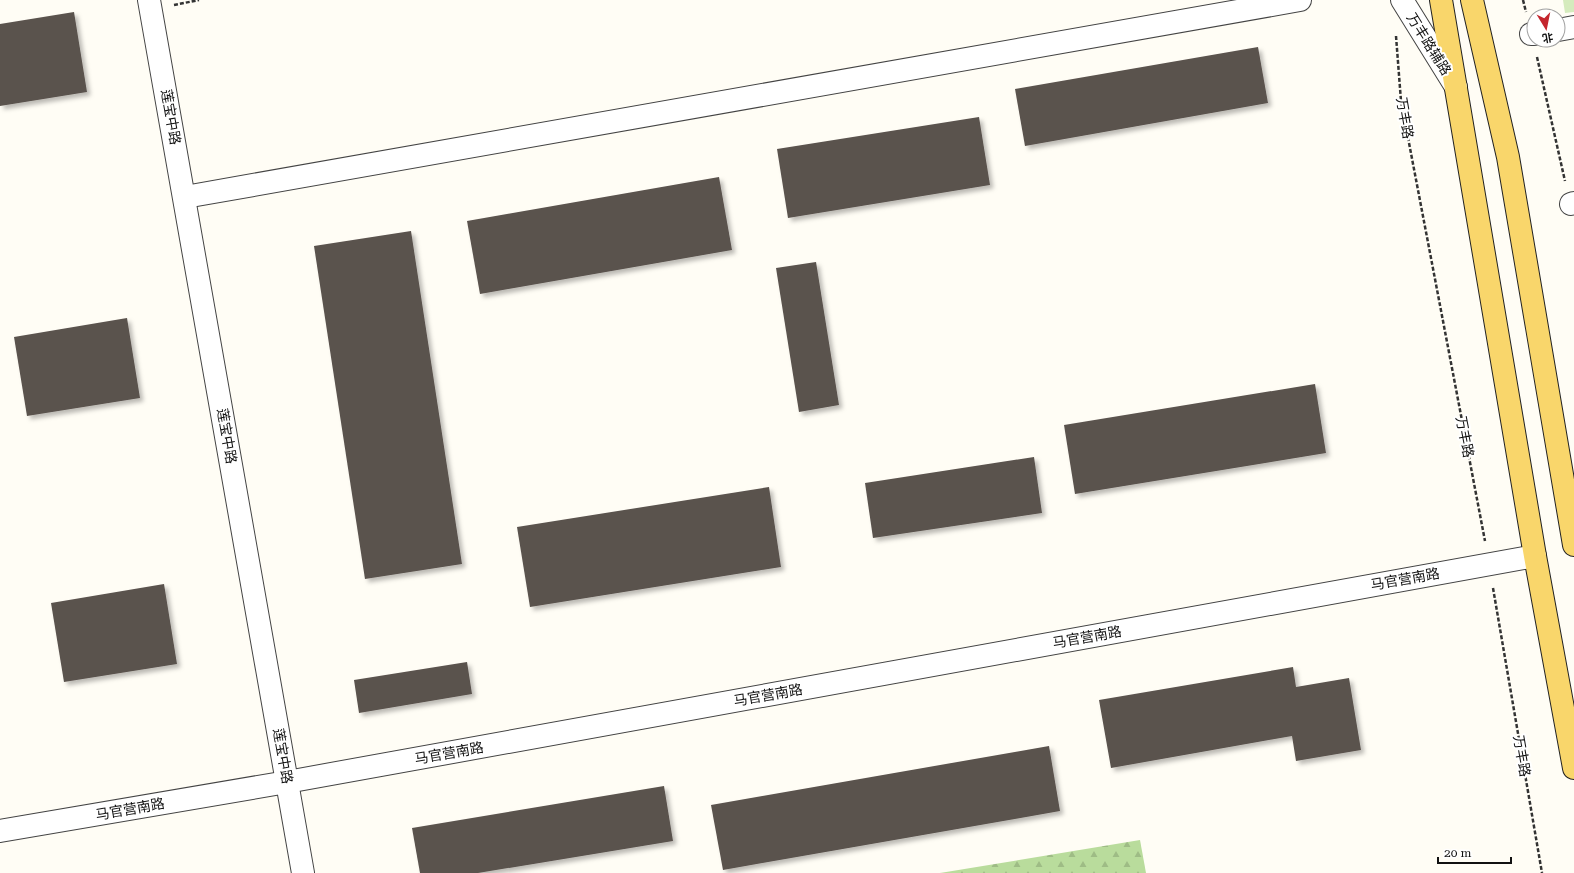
<svg xmlns="http://www.w3.org/2000/svg" width="1574" height="873" font-family="'Roboto Serif','Noto Sans SC',serif">
<defs>
<pattern id="forest-firs" width="22" height="20" patternUnits="userSpaceOnUse"><rect width="22" height="20" fill="#b9dc9c"/><path d="M5 1l3.5 6h-7zM16 11l3.5 6h-7z" fill="#9ebc85"/></pattern>
<filter id="shadow"><feDropShadow dx="3.5" dy="3.5" stdDeviation="2" flood-color="#0004"/></filter>
</defs>
<rect width="100%" height="100%" fill="#fffdf5"/>
<path fill="#d5ebbd" d="M 1563,0 L 1574,0 L 1574,12 L 1565,13 Z"/>
<path fill="url(#forest-firs)" d="M 1140,840 L 1146,873 L 940,873 Z"/>
<g fill="#5a524d" filter="url(#shadow)">
<path d="M 74,12 L 87,92 L 0,106 L 0,24 Z"/>
<path d="M 1258,47 L 1268,103 L 1025,146 L 1015,89 Z"/>
<path d="M 979,117 L 990,185 L 788,218 L 777,149 Z"/>
<path d="M 719,177 L 732,250 L 480,294 L 467,221 Z"/>
<path d="M 411,231 L 462,564 L 365,579 L 314,246 Z"/>
<path d="M 816,262 L 839,405 L 799,412 L 776,268 Z"/>
<path d="M 127,318 L 140,398 L 27,416 L 14,337 Z"/>
<path d="M 1315,384 L 1326,453 L 1075,494 L 1064,425 Z"/>
<path d="M 1034,457 L 1042,513 L 873,538 L 865,483 Z"/>
<path d="M 769,487 L 781,567 L 530,607 L 517,527 Z"/>
<path d="M 164,584 L 177,664 L 64,682 L 51,603 Z"/>
<path d="M 467,662 L 472,694 L 359,713 L 354,680 Z"/>
<path d="M 1293,667 L 1296,687 L 1349,678 L 1361,750 L 1296,761 L 1292,736 L 1111,768 L 1099,700 Z"/>
<path d="M 1049,746 L 1060,811 L 723,870 L 711,805 Z"/>
<path d="M 664,786 L 673,841 L 478,873 L 420,873 L 412,828 Z"/>
</g>
<g fill="none" stroke-linecap="round" stroke-linejoin="round">
<g stroke="#444" stroke-width="24">
<g id="minor">
<path d="M 149,0 L 303,873"/>
<path d="M 1402,0 L 1456,87"/>
<path d="M 1558,30 L 1574,27"/>
<path d="M 1531,34 L 1534,34"/>
<path d="M 185,197 L 1300,0"/>
<path d="M 1571,204 L 1574,203"/>
<path d="M 0,831 L 287,782 L 1535,556"/>
</g>
</g>
<g stroke="#222" stroke-width="24">
<g id="major">
<path d="M 1441,0 L 1535,556 L 1574,768"/>
<path d="M 1472,0 L 1508,157 L 1574,545"/>
</g>
</g>
<g stroke="#333" stroke-width="2.5" stroke-dasharray="4 2" stroke-linecap="butt">
<path d="M 1523,0 L 1526,12"/>
<path d="M 174,5 L 199,0"/>
<path d="M 1396,36 L 1401,101 L 1485,541"/>
<path d="M 1537,57 L 1565,181"/>
<path d="M 1493,588 L 1542,873"/>
</g>
<use href="#minor" stroke="#fff" stroke-width="22"/>
<use href="#major" stroke="#f9d66b" stroke-width="22"/>
</g>
<g text-anchor="middle" stroke-width="4" stroke-linejoin="round" paint-order="stroke">
<g font-size="14" fill="#111" stroke="#fff">
<text transform="translate(1429 44) rotate(58)" y="5">万丰路辅路</text>
<text transform="translate(171 117) rotate(80)" y="5">莲宝中路</text>
<text transform="translate(1405 118) rotate(80)" y="5">万丰路</text>
<text transform="translate(227 436) rotate(80)" y="5">莲宝中路</text>
<text transform="translate(1465 437) rotate(79)" y="5">万丰路</text>
<text transform="translate(1405 579) rotate(-10)" y="5">马官营南路</text>
<text transform="translate(1087 637) rotate(-10)" y="5">马官营南路</text>
<text transform="translate(768 695) rotate(-10)" y="5">马官营南路</text>
<text transform="translate(449 753) rotate(-10)" y="5">马官营南路</text>
<text transform="translate(283 756) rotate(80)" y="5">莲宝中路</text>
<text transform="translate(1522 756) rotate(80)" y="5">万丰路</text>
<text transform="translate(130 809) rotate(-10)" y="5">马官营南路</text>
</g>
</g>
<g transform="translate(1546 28) rotate(170)"><circle r="19" fill="#ffffff" stroke="#a0a0a0"/>
<path d="M0-3L7 15L0 10L-7 15Z" fill="#c4262e"/>
<text y="-6" font-size="11" font-weight="bold" text-anchor="middle" fill="#111111">北</text>
</g>
<path d="M1438 857v6h73v-6" fill="none" stroke="#111111" stroke-width="2"/>
<text x="1444" y="857" font-size="12" fill="#111111" stroke="#ffffff" stroke-width="3" paint-order="stroke">20 m</text>
</svg>
